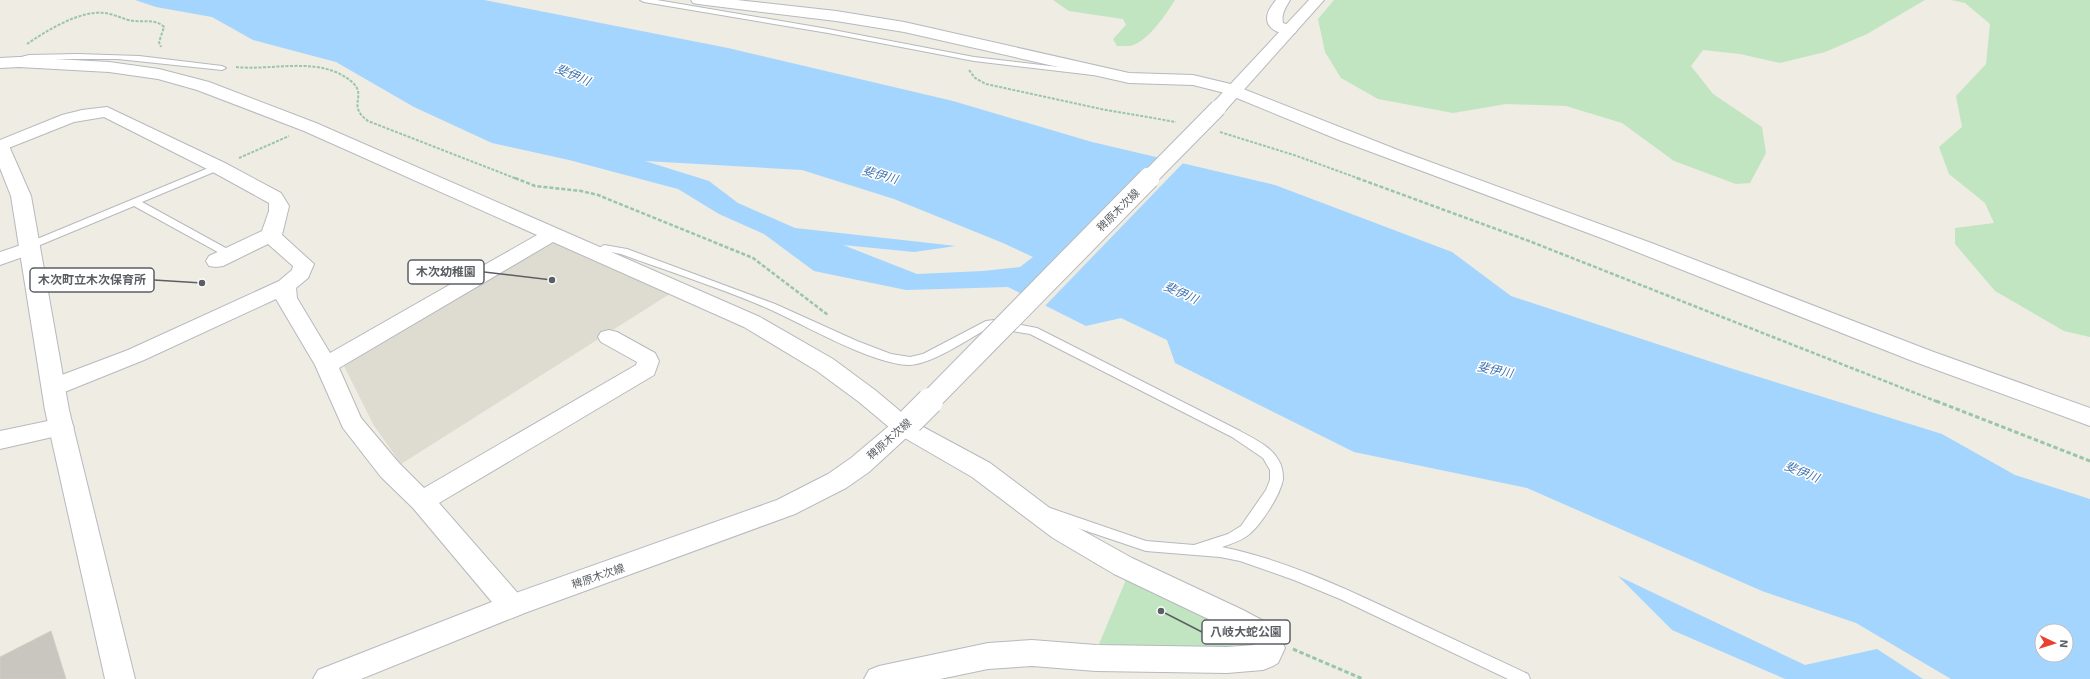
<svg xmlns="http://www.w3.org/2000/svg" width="2090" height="679" font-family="'Exo 2','Noto Sans JP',sans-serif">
<rect width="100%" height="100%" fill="#eeece3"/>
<path fill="#dedbd1" d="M 554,241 L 676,290 L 401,464 L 373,424 L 342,362 Z"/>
<g fill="#c0e5c0">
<path d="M 1053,0 L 1175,0 C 1166,14 1148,42 1130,46 C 1126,46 1121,46 1117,46 L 1113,39 L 1126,25 L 1123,19 L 1069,11 Z"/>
<path d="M 1334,0 L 1925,0 L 1867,34 L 1825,52 L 1780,63 L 1740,54 L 1703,50 L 1691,66 L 1713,94 L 1762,127 L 1766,153 L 1750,183 L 1736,184 L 1674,161 L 1622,123 L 1566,106 L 1506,104 L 1453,113 L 1378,99 L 1341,78 L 1325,52 L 1318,19 Z"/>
<path d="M 1951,0 L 2090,0 L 2090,337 L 2064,331 L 1995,291 L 1955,244 L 1955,228 L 1994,223 L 1985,203 L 1949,174 L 1939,147 L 1962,127 L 1956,96 L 1986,64 L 1990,24 L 1965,3 Z"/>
<path d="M 1128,575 L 1244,634 L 1243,639 L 1232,646 L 1097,649 Z"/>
</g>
<g fill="#a3d5fe" fill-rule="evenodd">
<path d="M 135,0 L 484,0 L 728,48 L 953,101 L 1092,142 L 1275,185 L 1452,252 L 1511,296 L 1730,368 L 1942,434 L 2015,475 L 2090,499 L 2090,679 L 1951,679 L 1856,623 L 1762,591 L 1527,488 L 1354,452 L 1175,363 L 1167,340 L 1121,318 L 1086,326 L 1008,287 L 906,290 L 814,271 L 764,234 L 719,214 L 678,189 L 569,160 L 492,143 L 414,107 L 336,62 L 253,40 L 212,17 L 156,7 ZM 645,161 L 802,170 L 894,199 L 1003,243 L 1033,257 L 1020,267 L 983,271 L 917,274 L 843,245 L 914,252 L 956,246 L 795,228 L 738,203 L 709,181 ZM 2042,631 L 2066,631 L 2066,655 L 2042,655 Z"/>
<path d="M 1618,576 L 1805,665 L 1877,649 L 1923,679 L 1785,679 L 1672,630 Z"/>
</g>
<path fill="#eeece3" d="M 1159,156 L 1184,162 L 1044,307 L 1019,295 Z"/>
<path fill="#c9c6c0" stroke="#d3cec2" d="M 51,631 L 66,679 L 0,679 L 0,657 Z"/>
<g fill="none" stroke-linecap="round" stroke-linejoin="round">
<g stroke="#b6b9bd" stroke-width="2">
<g id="service">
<path d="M 640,0 L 657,0 L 828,29 L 974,57 L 1093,71 L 1097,73 L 1093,75 L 974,61 L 828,33 L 644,2 Z"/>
<path d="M 77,54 L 139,56 L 222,66 L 226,68 L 222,70 L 118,59 L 34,59 L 13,62 L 9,60 L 29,55 Z"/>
<path d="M 218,164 L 221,165 L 221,169 L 142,202 L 233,252 L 234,254 L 233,256 L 225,256 L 134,206 L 33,248 L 29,249 L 24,246 L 25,244 Z"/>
<path d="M 604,245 L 627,249 L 775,304 L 857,341 L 891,354 L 910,357 L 923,354 L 986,321 L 994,320 L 1037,328 L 1240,431 C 1254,439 1271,446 1279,461 C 1282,466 1283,472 1283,479 C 1281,494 1260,527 1247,536 C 1240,541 1231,544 1222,547 C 1281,559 1338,585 1393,611 C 1438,632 1483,653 1528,674 L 1530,679 L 1508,679 L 1340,599 L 1294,580 L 1240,561 L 1220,557 L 1146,551 L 1045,517 L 1044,513 L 1045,509 L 1050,508 L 1146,541 L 1194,545 L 1228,534 L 1241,526 L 1266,490 L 1270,480 L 1270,470 L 1263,458 L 1232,437 L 1030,334 L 994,328 L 988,328 C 969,339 930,365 909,365 C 871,364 805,325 769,309 C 721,288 670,272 621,254 L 606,251 L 600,255 L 592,255 L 591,253 Z"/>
</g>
</g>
<g stroke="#b6b9bd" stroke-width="2">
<g id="minor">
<path d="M 691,0 L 737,0 L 836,11 L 904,22 L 1129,73 L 1193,75 L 1239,86 L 1241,90 L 1239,94 L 1233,95 L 1193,85 L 1129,83 L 904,32 L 836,21 L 698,4 L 693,3 Z"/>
<path d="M 1276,0 L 1290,0 C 1286,7 1281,14 1283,23 L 1295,27 L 1297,30 L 1295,33 C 1284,36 1267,31 1267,18 C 1267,11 1272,5 1276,0 Z"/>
<path d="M 19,57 L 109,62 L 159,69 L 209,82 L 316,123 L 760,317 L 833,359 L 875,390 L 912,421 L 990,463 L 1071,524 L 1132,558 L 1243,610 L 1275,627 L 1285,648 L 1278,663 L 1273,666 L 1263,670 L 1227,673 L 1096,671 L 1032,666 L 988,669 L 940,679 L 864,679 L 869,670 L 879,666 L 988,643 L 1032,640 L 1096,645 L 1227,647 L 1255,645 L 1223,626 L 1114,574 L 1053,538 L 972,477 L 896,433 L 859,402 L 817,371 L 744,327 L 553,242 L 339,368 L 361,418 L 399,463 L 424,488 L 636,365 L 637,362 L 601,342 L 598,337 L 601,332 L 609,330 L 617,332 L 655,353 L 659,361 L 654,375 L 439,503 L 522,598 L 526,606 L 522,614 L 512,618 L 502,614 L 413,508 L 381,477 L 343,428 L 315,365 L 276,299 L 144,360 L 62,393 L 54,395 L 46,393 L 43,387 L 46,381 L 128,350 L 279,281 L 292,270 L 293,266 L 268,244 L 223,266 L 216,267 L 209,266 L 206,261 L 209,256 L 262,231 L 269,211 L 269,203 L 211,171 L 104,117 L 74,122 L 1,151 L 0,140 L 62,115 L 82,110 L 107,107 L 225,163 L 281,193 L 289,206 L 282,235 L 314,264 L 308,278 L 296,288 L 297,298 L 330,353 L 537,235 L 304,131 L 197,90 L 158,79 L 109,72 L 19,67 L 0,68 L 0,58 Z"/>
<path d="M 30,242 L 37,244 L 40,248 L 37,252 L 0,265 L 0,252 Z"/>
<path d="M 62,418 L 70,421 L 74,427 L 70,433 L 0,449 L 0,431 Z"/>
</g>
</g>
<g stroke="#b6b9bd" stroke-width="2">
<g id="tertiary">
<path d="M 1233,85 L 1403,152 L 1654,244 L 1931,351 L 2090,408 L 2090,426 L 1915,362 L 1604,239 L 1339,140 L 1227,94 L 1225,90 L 1227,86 Z"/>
<path d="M 0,141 L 6,142 L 9,146 L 31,196 L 69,410 L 135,679 L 105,679 L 45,410 L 11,196 L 0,168 Z"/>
</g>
</g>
<g stroke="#b7babf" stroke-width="2">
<g id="secondary">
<path d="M 1309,0 L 1324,0 L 1224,112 L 1218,113 L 1212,112 L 1209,108 L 1212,104 Z"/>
<path d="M 910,412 L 918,415 L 922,421 L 918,427 L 869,472 L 846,488 L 795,514 L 522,614 L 361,679 L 313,679 L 318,670 L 502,598 L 777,500 L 828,474 L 851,458 L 902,415 Z"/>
</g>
</g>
<g stroke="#99c6a7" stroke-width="2" stroke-dasharray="3 1.5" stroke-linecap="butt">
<path d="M 27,44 C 46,31 80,10 104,13 C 115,14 124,20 134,21 C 145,22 156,19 164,27 L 159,42 L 161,47"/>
<path d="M 236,67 C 273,71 321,55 352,82 C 368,96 346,105 368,121 L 517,179"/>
<path d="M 969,70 L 975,78 L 986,84 L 1101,109 L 1176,122"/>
<path d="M 1220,132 L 1297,156 L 1360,179"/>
<path d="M 239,158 L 289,136"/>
</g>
<g stroke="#99c6a7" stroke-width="2.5" stroke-dasharray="4 2" stroke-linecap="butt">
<path d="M 515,178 L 535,186 L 581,191 L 598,195 L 753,258 L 828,315"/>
<path d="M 1357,178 L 1529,241 L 1938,402"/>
</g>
<g stroke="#99c6a7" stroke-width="3" stroke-dasharray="4.5 2.5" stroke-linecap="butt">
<path d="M 1936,401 L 2090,461"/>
<path d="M 1293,649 L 1363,679"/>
</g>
<use href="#service" fill="#fff" fill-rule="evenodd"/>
<use href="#minor" fill="#fff" fill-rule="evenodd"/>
<use href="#tertiary" fill="#fff" fill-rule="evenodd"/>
<use href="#secondary" fill="#fff" fill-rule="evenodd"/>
<g stroke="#b7babf" stroke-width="18" stroke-linecap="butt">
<path id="secondary-bridge-far2" d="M 1148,179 L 1218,108"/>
</g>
<g stroke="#b7babf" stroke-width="23" stroke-linecap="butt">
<path id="secondary-bridge-far1" d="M 929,402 L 1149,178"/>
</g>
<g stroke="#b7babf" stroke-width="28" stroke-linecap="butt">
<path id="secondary-bridge" d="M 910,421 L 930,401"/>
</g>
<use href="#secondary-bridge-far2" stroke="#fff" stroke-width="16"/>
<use href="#secondary-bridge-far1" stroke="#fff" stroke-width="21"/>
<use href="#secondary-bridge" stroke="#fff" stroke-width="26"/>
</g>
<g text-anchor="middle" stroke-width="3" stroke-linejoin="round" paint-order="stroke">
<g font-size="11" fill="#5b5f64" stroke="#fff">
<text transform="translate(1118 210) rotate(-45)" y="4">稗原木次線</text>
<text transform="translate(889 439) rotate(-42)" y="4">稗原木次線</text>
<text transform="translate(598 576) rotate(-19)" y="4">稗原木次線</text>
</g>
<g font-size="12" font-style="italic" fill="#4074b0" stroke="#fff">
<text transform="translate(573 75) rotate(23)" y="4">斐伊川</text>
<text transform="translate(880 175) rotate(16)" y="4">斐伊川</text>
<text transform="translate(1181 293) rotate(24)" y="4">斐伊川</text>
<text transform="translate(1495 370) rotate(12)" y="4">斐伊川</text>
<text transform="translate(1802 472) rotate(22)" y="4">斐伊川</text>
</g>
</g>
<path fill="none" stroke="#5b5f64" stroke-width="1.5" d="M552 280L484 272M202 283L154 280M1161 611L1202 632"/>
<g fill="#5b5f64" stroke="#fff" stroke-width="1.5">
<circle cx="552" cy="280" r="4"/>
<circle cx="202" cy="283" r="4"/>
<circle cx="1161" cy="611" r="4"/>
</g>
<g fill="#fff" stroke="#5b5f64" stroke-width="1.5">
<rect x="408" y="260" width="76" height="24" rx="4"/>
<rect x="30" y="268" width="124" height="24" rx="4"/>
<rect x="1202" y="620" width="88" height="24" rx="4"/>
</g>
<g font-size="12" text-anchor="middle" font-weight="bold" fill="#5b5f64">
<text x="446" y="276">木次幼稚園</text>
<text x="92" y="284">木次町立木次保育所</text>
<text x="1246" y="636">八岐大蛇公園</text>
</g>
<g transform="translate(2054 643) rotate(94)"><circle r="19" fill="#ffffff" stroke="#bdbfc1"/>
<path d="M0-3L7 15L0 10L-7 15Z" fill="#e8412f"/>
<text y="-6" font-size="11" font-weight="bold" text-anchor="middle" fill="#5b5f64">N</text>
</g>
</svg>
